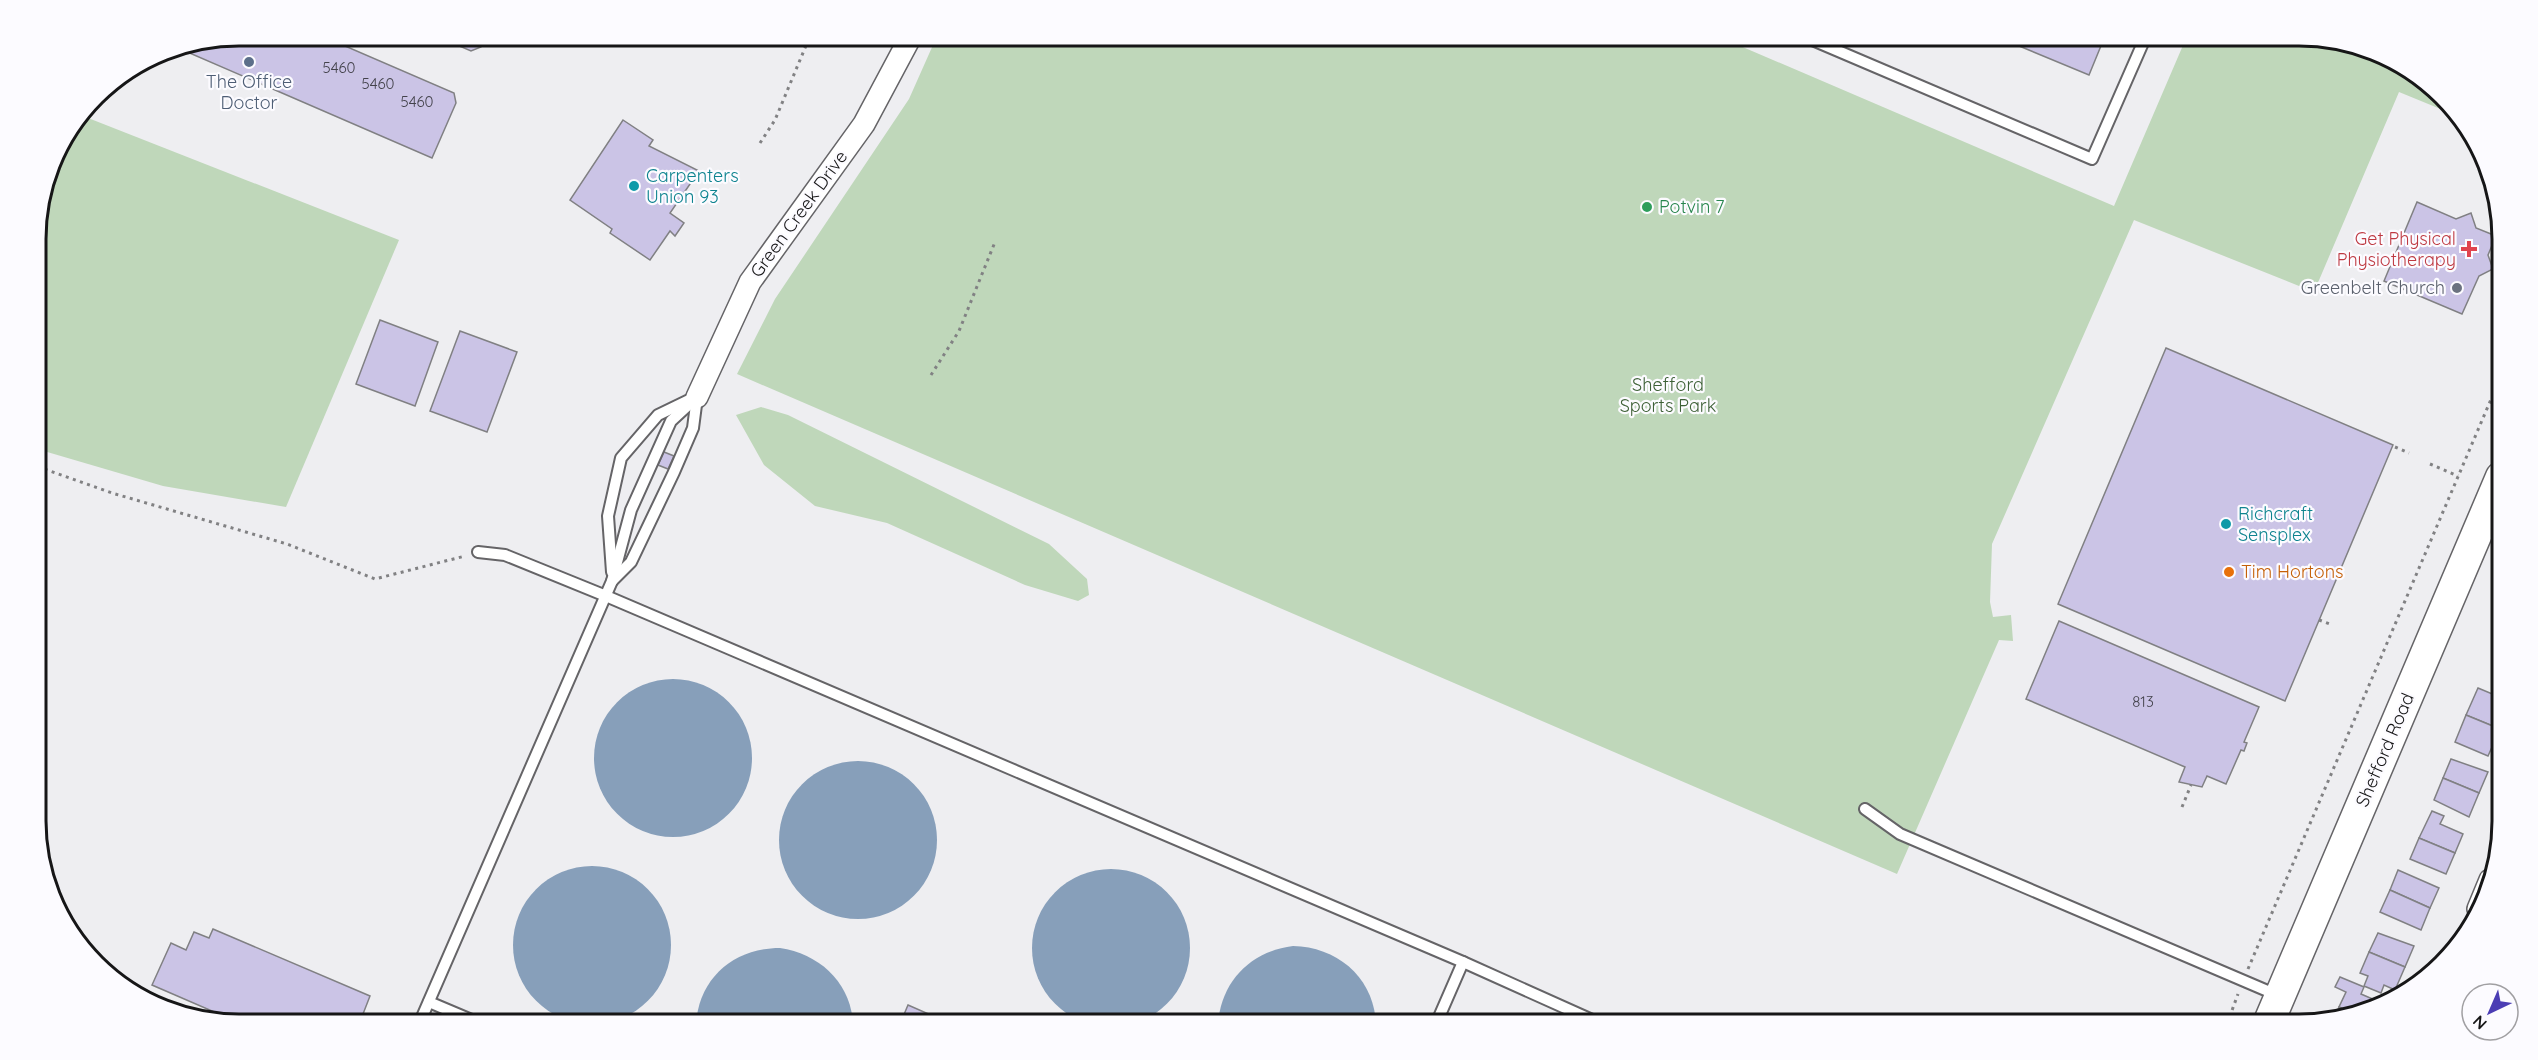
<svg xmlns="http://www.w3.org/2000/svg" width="2538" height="1060" font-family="Quicksand,sans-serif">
<rect width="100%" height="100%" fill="#eeeef1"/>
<g fill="#bfd7ba">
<path d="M 937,36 L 1717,36 L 2114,206 L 2187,36 L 2298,36 L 2376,51 L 2460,117 L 2399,92 L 2314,292 L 2134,220 L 1992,544 L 1990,602 L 1993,617 L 2011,615 L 2013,641 L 1999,640 L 1897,874 L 737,374 L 775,299 L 909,99 Z"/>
<path d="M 83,116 L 399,240 L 286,507 L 163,486 L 37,449 L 36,226 L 57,149 Z"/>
<path d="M 761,407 L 788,415 L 1049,544 L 1087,579 L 1089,595 L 1078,601 L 1025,585 L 887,523 L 815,506 L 764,465 L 736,415 Z"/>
</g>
<g fill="#879fba">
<circle cx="673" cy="758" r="79"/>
<circle cx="858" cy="840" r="79"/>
<circle cx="592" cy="945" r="79"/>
<circle cx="1111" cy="948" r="79"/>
<path d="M 1293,946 C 1338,947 1374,978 1376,1024 L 1218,1024 C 1221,981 1251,951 1293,946 Z"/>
<path d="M 780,948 C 820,954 851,983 853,1024 L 696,1024 C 699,977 735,948 780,948 Z"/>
</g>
<g fill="#cbc4e6" stroke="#808083" stroke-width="1.5">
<path d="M 240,36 L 322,36 L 454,93 L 456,103 L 432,158 L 178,48 Z"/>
<path d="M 436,36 L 485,36 L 481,47 L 471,51 Z"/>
<path d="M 1995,36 L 2105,36 L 2089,75 Z"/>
<path d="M 623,120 L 653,140 L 649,146 L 699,171 L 670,213 L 684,223 L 675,236 L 670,231 L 650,260 L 610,233 L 612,229 L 570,200 Z"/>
<path d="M 2417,202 L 2456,219 L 2471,213 L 2476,228 L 2496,236 L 2488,255 L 2493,269 L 2479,276 L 2462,314 L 2384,281 Z"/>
<path d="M 380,320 L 438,342 L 415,406 L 356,384 Z"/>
<path d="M 460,331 L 517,352 L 487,432 L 430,411 Z"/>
<path d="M 2166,348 L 2393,445 L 2285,701 L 2058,604 Z"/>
<path d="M 664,452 L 674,456 L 668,469 L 658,465 Z"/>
<path d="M 2059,621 L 2259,707 L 2244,742 L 2247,743 L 2244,751 L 2241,750 L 2226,784 L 2207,776 L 2202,787 L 2179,782 L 2185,767 L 2026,699 Z"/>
<path d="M 2478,688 L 2502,698 L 2502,724 L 2500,729 L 2466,715 Z"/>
<path d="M 2466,715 L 2500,729 L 2488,756 L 2455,742 Z"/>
<path d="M 2451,759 L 2488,772 L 2479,793 L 2443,778 Z"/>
<path d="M 2443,778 L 2479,793 L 2469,817 L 2434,800 Z"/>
<path d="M 2432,811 L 2444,816 L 2440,824 L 2463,834 L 2455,853 L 2419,838 Z"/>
<path d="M 2419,838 L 2455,853 L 2446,874 L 2410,859 Z"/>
<path d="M 2398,870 L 2439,888 L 2430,908 L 2390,890 Z"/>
<path d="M 2390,890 L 2430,908 L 2421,930 L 2380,912 Z"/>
<path d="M 213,929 L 370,996 L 363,1014 L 367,1024 L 242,1024 L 152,985 L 171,943 L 186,950 L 194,932 L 209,938 Z"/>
<path d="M 2378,933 L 2414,946 L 2405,967 L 2369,952 Z"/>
<path d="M 2369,952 L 2405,967 L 2395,990 L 2384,985 L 2381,993 L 2364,986 L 2368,976 L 2360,973 Z"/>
<path d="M 2340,977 L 2364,987 L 2361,994 L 2382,1003 L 2356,1015 L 2339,1007 L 2346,992 L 2335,987 Z"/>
<path d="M 908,1005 L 949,1023 L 948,1024 L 900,1024 Z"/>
<path d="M 2339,1007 L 2356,1015 L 2334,1019 Z"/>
</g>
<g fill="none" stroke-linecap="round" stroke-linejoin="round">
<g stroke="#656467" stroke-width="14">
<g id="lane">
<path d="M 1803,36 L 2092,159 L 2146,36"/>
<path d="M 478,552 L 505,555 L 606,596 L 1463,962 L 1601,1024"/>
<path d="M 612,572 L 608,516 L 621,458 L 658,415 L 689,400"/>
<path d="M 612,581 L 631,562 L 674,472 L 693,428 L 697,397"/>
<path d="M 1865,809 L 1900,834 L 2277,995"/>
<path d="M 429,1002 L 481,1024"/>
<path d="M 419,1024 L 612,581 L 631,510 L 671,421 L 697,397"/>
<path d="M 1436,1024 L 1463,962"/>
</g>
</g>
<g stroke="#656467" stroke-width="24">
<g id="street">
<path d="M 697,397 L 750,282 L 864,124 L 911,36"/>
<path d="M 2478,909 L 2490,880"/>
</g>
</g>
<g stroke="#656467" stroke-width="33">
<path id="secondary" d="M 2268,1024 L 2501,477"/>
</g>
<g stroke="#818183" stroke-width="3" stroke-dasharray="3 4.5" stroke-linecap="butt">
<path d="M 760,143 L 775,120 L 810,36"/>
<path d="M 931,375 L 959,331 L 995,242"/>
<path d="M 2395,447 L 2409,453"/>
<path d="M 2430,464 L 2458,476"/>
<path d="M 37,469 L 47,470 L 112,493 L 287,544 L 375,579 L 465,556"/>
<path d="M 2319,620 L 2330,624"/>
<path d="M 2182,807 L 2191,785"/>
<path d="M 2248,969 L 2492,397 L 2501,388"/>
<path d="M 2227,1024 L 2238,994"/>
</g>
<use href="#lane" stroke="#fff" stroke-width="10"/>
<use href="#street" stroke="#fff" stroke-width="21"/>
<use href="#secondary" stroke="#fff" stroke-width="30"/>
</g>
<circle fill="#5c6f8a" stroke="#fcfbff" stroke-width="2" cx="249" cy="62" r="6"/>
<g fill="#0f9aa8" stroke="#fcfbff" stroke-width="2">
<circle cx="634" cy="186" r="6"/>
<circle cx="2226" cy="524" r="6"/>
</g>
<circle fill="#2e9e5b" stroke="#fcfbff" stroke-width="2" cx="1647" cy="207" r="6"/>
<path fill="#e0444e" stroke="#fcfbff" stroke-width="2" d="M2466 240h6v6h6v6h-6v6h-6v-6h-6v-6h6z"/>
<circle fill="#6b7280" stroke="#fcfbff" stroke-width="2" cx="2457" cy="288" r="6"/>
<circle fill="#e8710a" stroke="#fcfbff" stroke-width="2" cx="2229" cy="572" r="6"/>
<g text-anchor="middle" stroke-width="4.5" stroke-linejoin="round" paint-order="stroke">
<g font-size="15" fill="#43424b">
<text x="339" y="73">5460</text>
<text x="378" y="89">5460</text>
<text x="417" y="107">5460</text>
<text x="2143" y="707">813</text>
</g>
<g font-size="18" fill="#4e5e75" stroke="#fcfbff">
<text x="249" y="88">The Office<tspan x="249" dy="21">Doctor</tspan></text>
</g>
<g font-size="18" fill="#0d838f" stroke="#fcfbff" text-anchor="start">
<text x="646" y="182">Carpenters<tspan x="646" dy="21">Union 93</tspan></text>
<text x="2238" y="520">Richcraft<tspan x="2238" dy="21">Sensplex</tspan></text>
</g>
<g font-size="18" fill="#27864d" stroke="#fcfbff" text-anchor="start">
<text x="1659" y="213">Potvin 7</text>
</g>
<g font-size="18" fill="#161617" stroke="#fcfbff">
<text transform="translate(799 214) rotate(-54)" y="6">Green Creek Drive</text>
<text transform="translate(2385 750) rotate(-67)" y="6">Shefford Road</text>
</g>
<g font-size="18" fill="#be3a42" stroke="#fcfbff" text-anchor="end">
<text x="2456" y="245">Get Physical<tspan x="2456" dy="21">Physiotherapy</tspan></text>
</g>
<g font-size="18" fill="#5b616d" stroke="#fcfbff" text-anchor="end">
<text x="2445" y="294">Greenbelt Church</text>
</g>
<g font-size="18" fill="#3d6036" stroke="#fcfbff">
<text x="1668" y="391">Shefford<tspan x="1668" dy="21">Sports Park</tspan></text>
</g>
<g font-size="18" fill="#c56008" stroke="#fcfbff" text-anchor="start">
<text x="2241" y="578">Tim Hortons</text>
</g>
</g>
<path d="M0 0H2538V1060H0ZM239 46H2299A193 193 0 0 1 2492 239V821A193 193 0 0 1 2299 1014H239A193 193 0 0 1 46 821V239A193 193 0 0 1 239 46Z" fill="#fcfbff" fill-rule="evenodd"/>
<path fill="none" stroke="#161617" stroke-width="3" d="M239 46H2299A193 193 0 0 1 2492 239V821A193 193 0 0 1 2299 1014H239A193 193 0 0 1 46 821V239A193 193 0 0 1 239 46Z"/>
<g transform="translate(2490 1012) rotate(224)"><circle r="28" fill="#fcfbff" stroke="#a09fa2" stroke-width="1.5"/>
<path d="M0-4.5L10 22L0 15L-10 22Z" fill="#4b3db4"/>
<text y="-9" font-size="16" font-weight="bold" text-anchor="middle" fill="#161617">N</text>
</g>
</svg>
